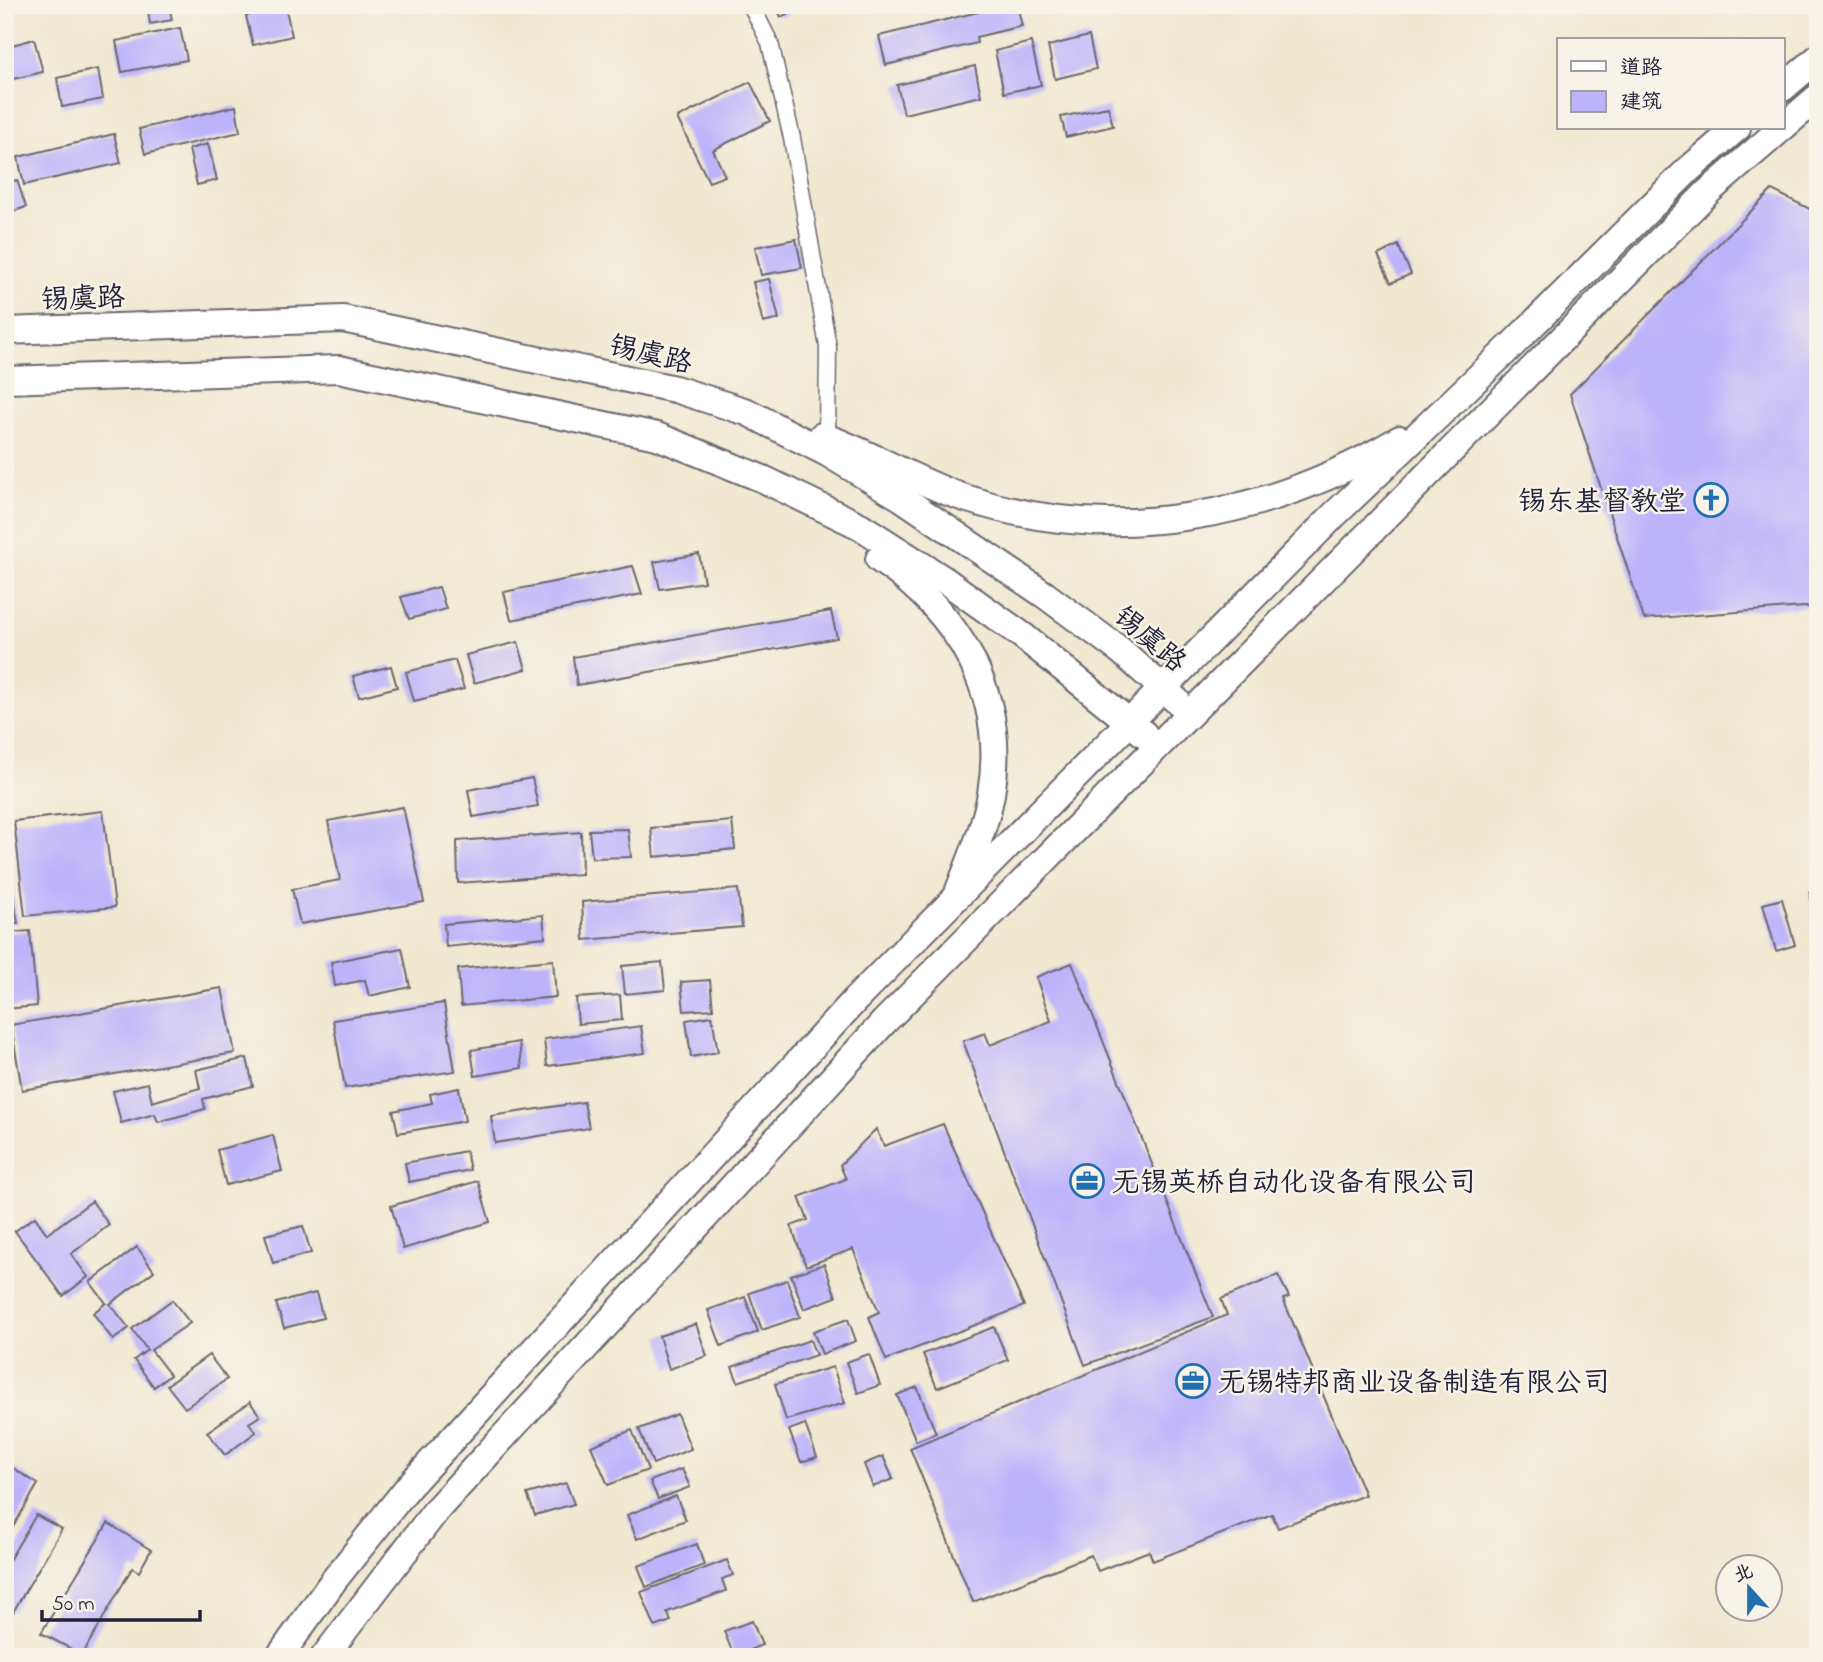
<svg xmlns="http://www.w3.org/2000/svg" width="1823" height="1662" font-family="'Indie Flower','LXGW WenKai TC',sans-serif">
<rect width="100%" height="100%" fill="#f7f3e8"/>
<filter id="ink" filterUnits="userSpaceOnUse"><feTurbulence type="fractalNoise" baseFrequency=".0143" numOctaves="2"/><feDisplacementMap in="SourceGraphic" scale="14" xChannelSelector="R" yChannelSelector="G"/><feConvolveMatrix kernelMatrix="1 2 1 2 8 2 1 2 1" color-interpolation-filters="sRGB"/></filter>
<filter id="wash" filterUnits="userSpaceOnUse"><feTurbulence type="fractalNoise" baseFrequency=".00686" numOctaves="4" result="noise"/><feDisplacementMap in="SourceGraphic" scale="28" xChannelSelector="R" yChannelSelector="G"/><feGaussianBlur stdDeviation="1.57" result="paint"/><feColorMatrix in="noise" values="0 0 0 0 0 0 0 0 0 0 0 0 0 0 0 0 0 1.4 0 .05"/><feComposite in="paint" operator="in"/></filter>
<g filter="url(#wash)">
<rect width="100%" height="100%" fill="#f0e8d0"/>
<g id="blocks">
<g fill="#bdb3fb">
<path d="M 147,5 L 169,5 L 172,20 L 150,24 Z"/>
<path d="M 775,5 L 806,5 L 781,17 Z"/>
<path d="M 1007,5 L 1017,5 L 1022,26 L 976,37 L 977,43 L 886,65 L 879,36 Z"/>
<path d="M 285,6 L 292,36 L 253,45 L 246,16 Z"/>
<path d="M 180,28 L 187,60 L 122,72 L 116,41 Z"/>
<path d="M 1089,36 L 1096,69 L 1055,79 L 1048,46 Z"/>
<path d="M 34,39 L 43,72 L 5,81 L 5,47 Z"/>
<path d="M 1031,42 L 1041,85 L 1004,93 L 995,51 Z"/>
<path d="M 975,66 L 981,96 L 904,114 L 897,85 Z"/>
<path d="M 98,69 L 103,99 L 62,107 L 57,78 Z"/>
<path d="M 750,82 L 770,121 L 713,150 L 725,176 L 709,182 L 677,118 Z"/>
<path d="M 236,106 L 240,132 L 145,154 L 139,129 Z"/>
<path d="M 1108,107 L 1113,126 L 1066,137 L 1061,117 Z"/>
<path d="M 114,134 L 121,163 L 24,185 L 18,157 Z"/>
<path d="M 208,144 L 217,180 L 197,185 L 189,149 Z"/>
<path d="M 17,180 L 26,207 L 5,214 L 5,183 Z"/>
<path d="M 1772,190 L 1818,213 L 1818,606 L 1644,619 L 1570,394 Z"/>
<path d="M 796,239 L 802,268 L 761,275 L 755,247 Z"/>
<path d="M 1398,245 L 1411,274 L 1391,283 L 1378,255 Z"/>
<path d="M 769,279 L 779,319 L 763,323 L 753,282 Z"/>
<path d="M 699,554 L 704,582 L 660,589 L 654,562 Z"/>
<path d="M 633,566 L 642,594 L 511,620 L 504,592 Z"/>
<path d="M 439,587 L 446,609 L 409,619 L 401,597 Z"/>
<path d="M 831,611 L 837,638 L 577,685 L 573,657 Z"/>
<path d="M 518,642 L 526,669 L 474,683 L 466,655 Z"/>
<path d="M 455,660 L 464,689 L 414,701 L 406,672 Z"/>
<path d="M 391,666 L 397,687 L 359,697 L 353,676 Z"/>
<path d="M 532,778 L 538,806 L 473,817 L 468,790 Z"/>
<path d="M 403,807 L 424,902 L 300,924 L 292,889 L 340,880 L 328,821 Z"/>
<path d="M 103,811 L 115,907 L 25,916 L 14,821 Z"/>
<path d="M 732,821 L 735,849 L 654,857 L 651,828 Z"/>
<path d="M 628,829 L 631,857 L 592,858 L 589,830 Z"/>
<path d="M 581,832 L 582,874 L 458,883 L 457,841 Z"/>
<path d="M 5,849 L 18,923 L 5,924 Z"/>
<path d="M 738,889 L 742,927 L 584,940 L 582,902 Z"/>
<path d="M 1810,892 L 1818,892 L 1818,945 L 1815,945 Z"/>
<path d="M 1782,899 L 1795,945 L 1776,951 L 1763,904 Z"/>
<path d="M 543,915 L 545,937 L 446,947 L 444,924 Z"/>
<path d="M 30,931 L 37,1006 L 5,1009 L 5,933 Z"/>
<path d="M 402,948 L 410,987 L 369,996 L 365,980 L 335,986 L 331,962 Z"/>
<path d="M 553,960 L 556,997 L 461,1006 L 458,969 Z"/>
<path d="M 662,962 L 665,990 L 625,994 L 622,966 Z"/>
<path d="M 1072,963 L 1213,1317 L 1085,1365 L 963,1041 L 985,1033 L 990,1045 L 1051,1021 L 1036,977 Z"/>
<path d="M 710,980 L 713,1009 L 684,1011 L 681,982 Z"/>
<path d="M 222,988 L 235,1053 L 22,1090 L 11,1025 Z"/>
<path d="M 620,995 L 622,1020 L 578,1024 L 576,998 Z"/>
<path d="M 444,1003 L 455,1071 L 345,1088 L 333,1020 Z"/>
<path d="M 712,1016 L 718,1052 L 691,1057 L 686,1020 Z"/>
<path d="M 641,1026 L 645,1053 L 547,1066 L 544,1039 Z"/>
<path d="M 519,1042 L 522,1068 L 475,1076 L 471,1050 Z"/>
<path d="M 247,1058 L 253,1086 L 203,1099 L 205,1109 L 158,1122 L 155,1114 L 121,1123 L 113,1091 L 148,1083 L 152,1102 L 200,1088 L 196,1070 Z"/>
<path d="M 459,1088 L 465,1121 L 398,1133 L 393,1111 L 432,1103 L 430,1094 Z"/>
<path d="M 584,1102 L 589,1128 L 495,1143 L 491,1116 Z"/>
<path d="M 943,1124 L 1024,1306 L 886,1360 L 869,1317 L 879,1312 L 853,1249 L 806,1266 L 791,1226 L 808,1220 L 799,1197 L 846,1179 L 840,1165 L 876,1129 L 884,1146 Z"/>
<path d="M 273,1135 L 282,1171 L 226,1185 L 217,1150 Z"/>
<path d="M 466,1151 L 470,1170 L 409,1182 L 405,1163 Z"/>
<path d="M 478,1181 L 490,1222 L 403,1249 L 391,1206 Z"/>
<path d="M 92,1201 L 109,1225 L 71,1254 L 88,1277 L 63,1296 L 15,1231 L 35,1217 L 47,1234 Z"/>
<path d="M 303,1226 L 311,1253 L 273,1263 L 265,1235 Z"/>
<path d="M 137,1247 L 154,1271 L 110,1304 L 129,1328 L 113,1340 L 93,1313 L 106,1303 L 90,1282 Z"/>
<path d="M 824,1264 L 836,1297 L 804,1309 L 791,1275 Z"/>
<path d="M 1278,1275 L 1289,1297 L 1283,1299 L 1365,1495 L 1278,1528 L 1272,1514 L 1153,1561 L 1149,1551 L 1098,1571 L 1091,1555 L 973,1602 L 910,1448 L 1227,1315 L 1221,1299 Z"/>
<path d="M 787,1280 L 800,1317 L 762,1330 L 749,1293 Z"/>
<path d="M 316,1293 L 323,1318 L 284,1328 L 276,1303 Z"/>
<path d="M 745,1297 L 758,1332 L 721,1346 L 708,1310 Z"/>
<path d="M 172,1300 L 190,1323 L 151,1350 L 170,1375 L 154,1387 L 134,1360 L 147,1350 L 132,1329 Z"/>
<path d="M 848,1319 L 856,1341 L 822,1354 L 813,1331 Z"/>
<path d="M 696,1324 L 707,1356 L 669,1369 L 659,1336 Z"/>
<path d="M 994,1327 L 1008,1360 L 937,1388 L 923,1354 Z"/>
<path d="M 810,1340 L 816,1355 L 738,1382 L 732,1367 Z"/>
<path d="M 869,1354 L 880,1385 L 858,1393 L 846,1362 Z"/>
<path d="M 209,1355 L 227,1379 L 185,1408 L 167,1385 Z"/>
<path d="M 833,1367 L 845,1403 L 786,1420 L 775,1384 Z"/>
<path d="M 917,1387 L 936,1433 L 916,1441 L 897,1395 Z"/>
<path d="M 250,1402 L 260,1416 L 249,1423 L 256,1432 L 225,1455 L 207,1432 Z"/>
<path d="M 677,1414 L 691,1449 L 653,1464 L 639,1429 Z"/>
<path d="M 805,1424 L 817,1457 L 801,1462 L 789,1430 Z"/>
<path d="M 632,1430 L 648,1470 L 608,1485 L 591,1446 Z"/>
<path d="M 883,1456 L 893,1479 L 873,1487 L 864,1464 Z"/>
<path d="M 5,1463 L 38,1484 L 5,1541 Z"/>
<path d="M 682,1469 L 690,1487 L 658,1499 L 650,1481 Z"/>
<path d="M 566,1483 L 574,1504 L 535,1515 L 527,1494 Z"/>
<path d="M 676,1496 L 686,1520 L 637,1539 L 627,1515 Z"/>
<path d="M 36,1515 L 62,1529 L 13,1612 L 5,1607 L 5,1567 Z"/>
<path d="M 108,1523 L 151,1550 L 139,1572 L 132,1568 L 82,1655 L 41,1633 Z"/>
<path d="M 697,1544 L 704,1565 L 646,1587 L 638,1566 Z"/>
<path d="M 727,1560 L 733,1575 L 722,1579 L 726,1591 L 667,1612 L 671,1621 L 655,1627 L 641,1592 Z"/>
<path d="M 752,1621 L 762,1645 L 734,1656 L 724,1631 Z"/>
</g>
</g>
</g>
<g filter="url(#ink)">
<use href="#blocks" fill-opacity="0" stroke="#6a676f" stroke-width="2"/>
<g fill="none" stroke-linecap="round" stroke-linejoin="round">
<g stroke="#6a676f" stroke-width="19">
<path id="street" d="M 751,5 L 770,43 L 792,138 L 828,347 L 827,438"/>
</g>
<g stroke="#6a676f" stroke-width="30">
<g id="primary">
<path d="M 1783,88 L 1818,58"/>
<path d="M 1783,127 L 1818,97"/>
<path d="M 5,331 L 343,319 L 675,389 L 747,412 L 829,454 L 902,498 L 1045,595 L 1121,651 L 1177,701"/>
<path d="M 5,380 L 339,369 L 657,436 L 763,479 L 860,526 L 946,581 L 1023,636 L 1144,734"/>
<path d="M 822,436 C 872,453 917,483 968,499 C 1116,547 1269,517 1400,439"/>
<path d="M 879,559 C 959,613 1008,695 991,794 C 985,827 971,859 959,890"/>
<path d="M 279,1657 L 334,1580 L 409,1486 L 857,998 L 1335,514 L 1512,345 L 1688,170 L 1737,128"/>
<path d="M 324,1657 L 438,1508 L 884,1022 L 1709,191 L 1782,128"/>
</g>
</g>
<use href="#street" stroke="#fff" stroke-width="16"/>
<use href="#primary" stroke="#fff" stroke-width="26"/>
</g>
</g>
<defs>
<g id="church-ring" transform="scale(1.75)"><circle r="9.5" fill="#f7f3e8" stroke="#1f6fb2" stroke-width="1.5"/><path d="M-1.2-6h2.4v3.5h3.3v2.4h-3.3V6h-2.4V-.1h-3.3v-2.4h3.3Z" fill="#1f6fb2"/></g>
<g id="office-ring" transform="scale(1.75)"><circle r="9.5" fill="#f7f3e8" stroke="#1f6fb2" stroke-width="1.5"/><path d="M-6-3h4V-5.5h4V-3h4V5H-6ZM-1-4.5V-3h2v-1.5ZM-6 0V1H6V0Z" fill="#1f6fb2"/></g>
</defs>
<g fill-rule="evenodd">
<use href="#church-ring" x="1711" y="500"/>
<use href="#office-ring" x="1087" y="1181"/>
<use href="#office-ring" x="1193" y="1381"/>
</g>
<g text-anchor="middle" stroke-width="5" stroke-linejoin="round" paint-order="stroke">
<g font-size="28" fill="#22223b" stroke="#f7f3e8">
<text transform="translate(83 297) rotate(-2)" y="10">锡虞路</text>
<text transform="translate(651 353) rotate(13)" y="10">锡虞路</text>
<text transform="translate(1151 638) rotate(40)" y="10">锡虞路</text>
</g>
<g font-size="28" fill="#22223b" stroke="#f7f3e8" text-anchor="start">
<text x="1686" y="510" text-anchor="end">锡东基督教堂</text>
<text x="1112" y="1191">无锡英桥自动化设备有限公司</text>
<text x="1218" y="1391">无锡特邦商业设备制造有限公司</text>
</g>
</g>
<rect width="1823" height="1662" fill="none" stroke="#f7f3e8" stroke-width="28"/>
<rect x="1557" y="38" width="228" height="91" fill="#f7f3e8" stroke="#a29fa3" stroke-width="2"/>
<rect x="1571" y="61" width="35" height="10" fill="#ffffff" stroke="#a29fa3" stroke-width="2"/>
<text x="1620" y="74" font-size="21" fill="#22223b">道路</text>
<rect x="1571" y="91" width="35" height="21" fill="#bdb3fb" stroke="#a29fa3" stroke-width="2"/>
<text x="1620" y="108" font-size="21" fill="#22223b">建筑</text>
<g transform="translate(1749 1588) rotate(339)"><circle r="33" fill="#f7f3e8" stroke="#a29fa3" stroke-width="2"/>
<path d="M0-5L12 26L0 18L-12 26Z" fill="#1f6fb2"/>
<text y="-10" font-size="19" font-weight="bold" text-anchor="middle" fill="#22223b">北</text>
</g>
<path d="M42 1610v10h158v-10" fill="none" stroke="#22223b" stroke-width="3.5"/>
<text x="52" y="1610" font-size="21" fill="#22223b" stroke="#f7f3e8" stroke-width="5" paint-order="stroke">50 m</text>
</svg>
